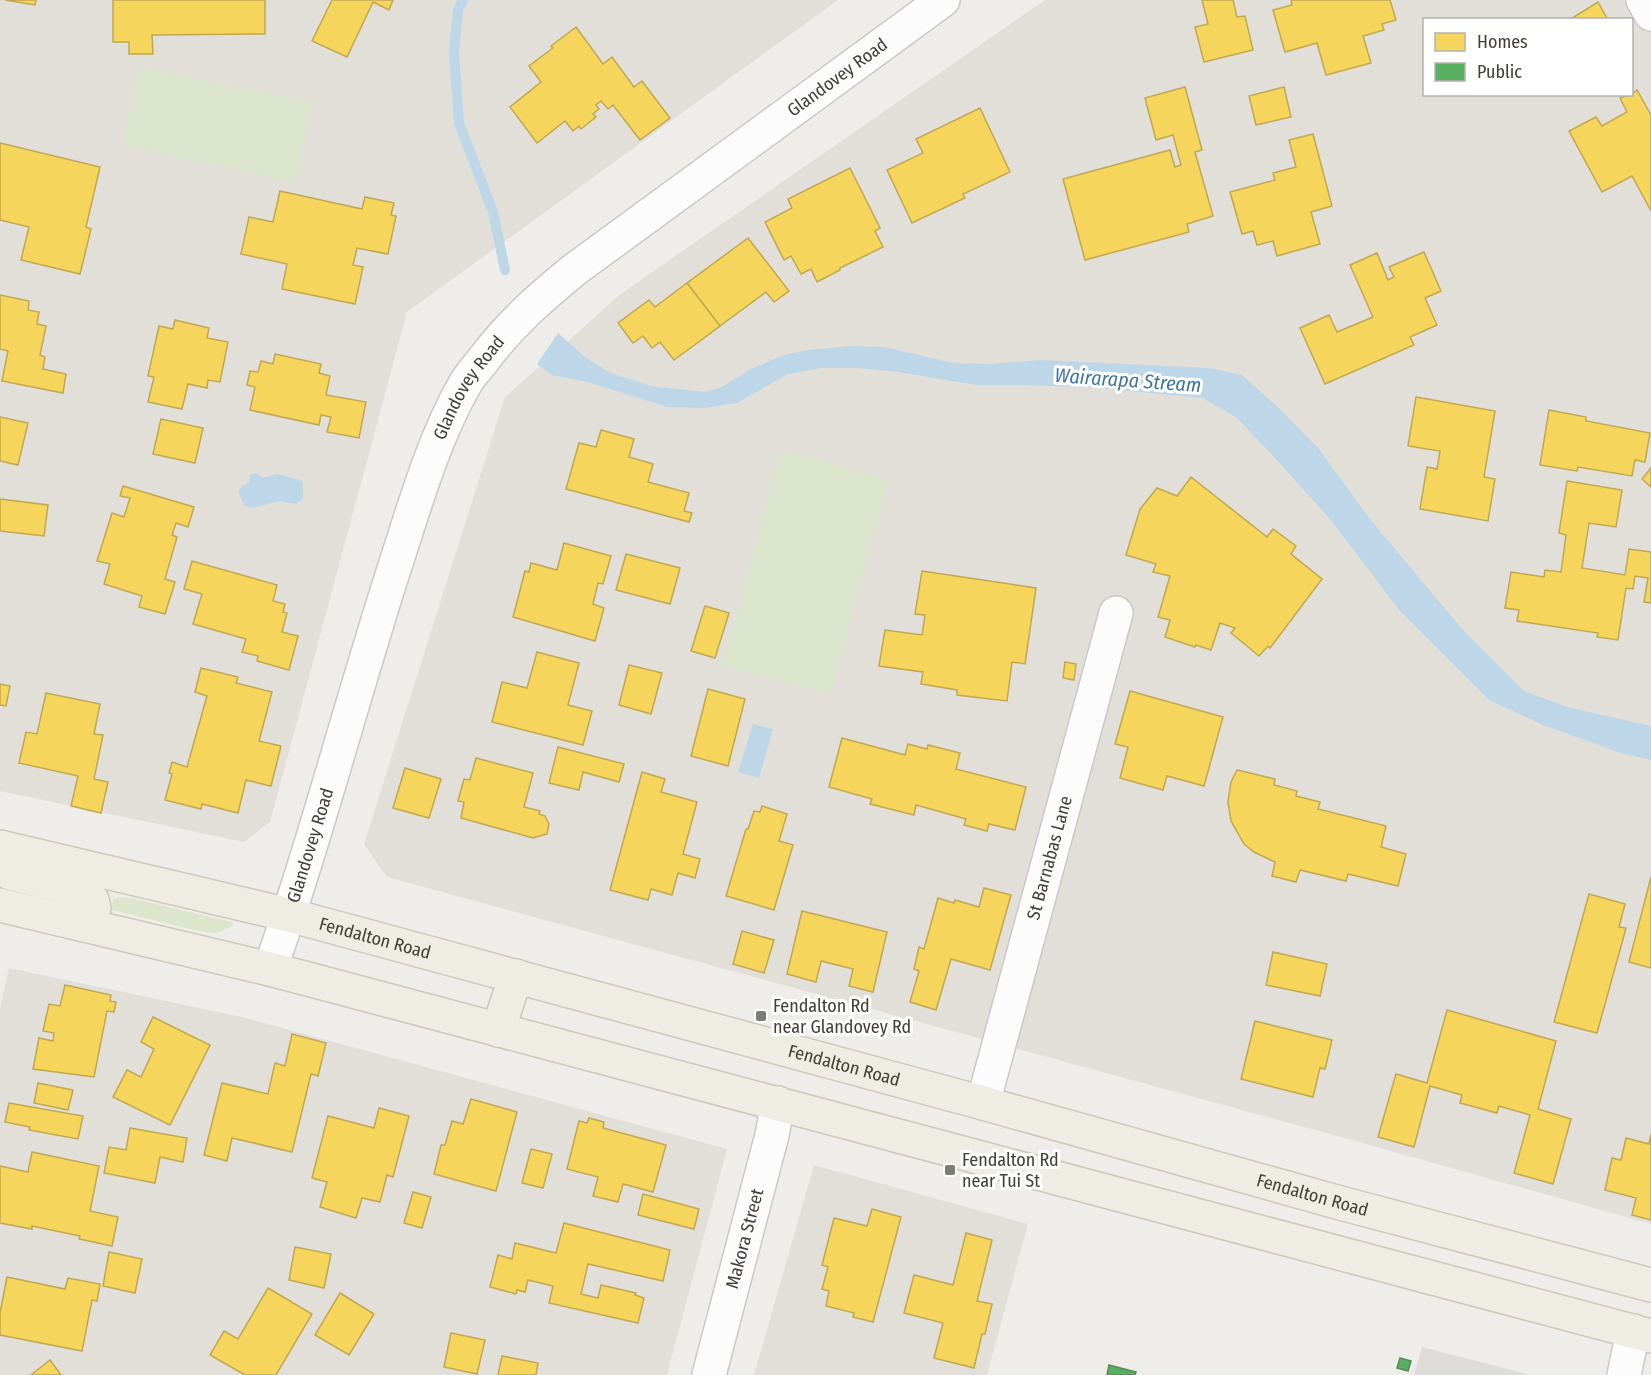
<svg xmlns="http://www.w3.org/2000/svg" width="1651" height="1375" font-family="'Fira Sans Condensed',sans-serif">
<rect width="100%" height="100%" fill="#eeede9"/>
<g fill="#e1dfd7" fill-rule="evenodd">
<path d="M 0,0 L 838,0 L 407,312 L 270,822 L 244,842 L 0,791 Z"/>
<path d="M 1045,0 L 1651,0 L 1651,1224 L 1341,1137 L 387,877 L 364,844 L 505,397 L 622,293 ZM 1424,20 L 1632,20 L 1632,94 L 1424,94 Z"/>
<path d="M 9,968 L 242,1017 L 727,1149 L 667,1375 L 0,1375 L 0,1008 Z"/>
<path d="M 814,1165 L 1028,1224 L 987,1375 L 754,1375 Z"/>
</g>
<g fill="#dbe6cc">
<path d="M 139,66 L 312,103 L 295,182 L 122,145 Z"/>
<path d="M 781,450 L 888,479 L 830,694 L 723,665 Z"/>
<path d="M 120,897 L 135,899 L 232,922 L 233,926 L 216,933 L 203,932 L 112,910 L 113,899 Z"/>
</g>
<path fill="#dddcd9" d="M 1422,1347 L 1531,1375 L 1414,1375 Z"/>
<g fill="#bed7e8">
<path d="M 558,333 L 586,358 L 611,373 L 651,386 L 705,392 L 722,387 L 751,369 L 784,355 L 808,350 L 852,346 L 885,347 L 953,363 L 988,364 L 1041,360 L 1209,368 L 1242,375 L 1280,409 L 1318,448 L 1370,519 L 1462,629 L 1524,691 L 1567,707 L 1651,726 L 1651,760 L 1621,753 L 1543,725 L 1489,700 L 1399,610 L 1330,519 L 1275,458 L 1237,418 L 1203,398 L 1098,388 L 1027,385 L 976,385 L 898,372 L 859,368 L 822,368 L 788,374 L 737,403 L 705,408 L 667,407 L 588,382 L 552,375 L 537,364 Z"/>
<path d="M 256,473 L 263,478 L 277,474 L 301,480 L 303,485 L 303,499 L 296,504 L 280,501 L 252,508 L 245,506 L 238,492 L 242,486 L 249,483 L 250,475 Z"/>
<path d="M 753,724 L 773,729 L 759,778 L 738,772 Z"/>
</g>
<g fill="#f6d55c" stroke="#c0a851" stroke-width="1.5">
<path d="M 5,0 L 36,0 L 35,5 Z"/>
<path d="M 113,0 L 265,0 L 265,34 L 152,35 L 153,54 L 129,54 L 129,42 L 113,42 Z"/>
<path d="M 332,0 L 393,0 L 389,10 L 373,2 L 347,57 L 312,41 Z"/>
<path d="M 1202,0 L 1233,0 L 1237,17 L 1245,16 L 1253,50 L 1204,62 L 1195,27 L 1208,24 Z"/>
<path d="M 1291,0 L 1390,0 L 1396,20 L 1382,24 L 1384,30 L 1363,36 L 1371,63 L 1326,75 L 1317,43 L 1285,52 L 1273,10 L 1292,5 Z"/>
<path d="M 1598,2 L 1608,20 L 1569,20 Z"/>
<path d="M 576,27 L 603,64 L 612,57 L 634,87 L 642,81 L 670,118 L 640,140 L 613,105 L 608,109 L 601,101 L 596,105 L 599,109 L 593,114 L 596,117 L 581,129 L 579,126 L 573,131 L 565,121 L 537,143 L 510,107 L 541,82 L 529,66 L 553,48 L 551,46 Z"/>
<path d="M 1185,87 L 1202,150 L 1195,152 L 1213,216 L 1187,224 L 1189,232 L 1085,260 L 1063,179 L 1170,150 L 1175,167 L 1181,165 L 1173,135 L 1156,140 L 1145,98 Z"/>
<path d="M 1284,87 L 1291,117 L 1256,125 L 1249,96 Z"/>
<path d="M 1637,90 L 1651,115 L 1651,211 L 1632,176 L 1602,192 L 1569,131 L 1596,117 L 1602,126 L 1627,112 L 1620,98 L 1632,94 Z"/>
<path d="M 980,108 L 1010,172 L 963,194 L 965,198 L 912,223 L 887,170 L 923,153 L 916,139 Z"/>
<path d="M 1313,134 L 1332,206 L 1311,212 L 1320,244 L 1277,256 L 1273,241 L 1257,245 L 1253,231 L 1242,234 L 1230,192 L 1275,180 L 1273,173 L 1296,167 L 1289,140 Z"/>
<path d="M 0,143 L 100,167 L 86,227 L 91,229 L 80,274 L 21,260 L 29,227 L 0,220 Z"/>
<path d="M 850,168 L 880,228 L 875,231 L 883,247 L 840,268 L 840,270 L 817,282 L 811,269 L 801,274 L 791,256 L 784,260 L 765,222 L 792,208 L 788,199 Z"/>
<path d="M 280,191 L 362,209 L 365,197 L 394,203 L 391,215 L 396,216 L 388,254 L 357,248 L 353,265 L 363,267 L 355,304 L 282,289 L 287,264 L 241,254 L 249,217 L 273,222 Z"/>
<path d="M 748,238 L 789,291 L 774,302 L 766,292 L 720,326 L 687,283 Z"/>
<path d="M 1424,252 L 1441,291 L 1425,298 L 1437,325 L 1410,337 L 1414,345 L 1325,384 L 1300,328 L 1329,315 L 1337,332 L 1373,317 L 1350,265 L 1377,253 L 1388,280 L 1394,277 L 1389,267 Z"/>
<path d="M 687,283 L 720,326 L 674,360 L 660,342 L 652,348 L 643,336 L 633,343 L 618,323 L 649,300 L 655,307 Z"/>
<path d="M 0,295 L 29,301 L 28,310 L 39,312 L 37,324 L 46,326 L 40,355 L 45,357 L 43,369 L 66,374 L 63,393 L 2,381 L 8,351 L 0,349 Z"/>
<path d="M 175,320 L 209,328 L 207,338 L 228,342 L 220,382 L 208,380 L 207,388 L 188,384 L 182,409 L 148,402 L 154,377 L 148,376 L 159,326 L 173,329 Z"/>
<path d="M 275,354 L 321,364 L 319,373 L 330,376 L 326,395 L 366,402 L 359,438 L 327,432 L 331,417 L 321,415 L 319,425 L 250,410 L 255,387 L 247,385 L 250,371 L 258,372 L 261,361 L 273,364 Z"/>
<path d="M 1416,397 L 1495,411 L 1484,477 L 1495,479 L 1488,521 L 1420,509 L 1427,467 L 1437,469 L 1440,451 L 1408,446 Z"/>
<path d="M 1549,410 L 1586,417 L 1586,421 L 1650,433 L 1645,462 L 1635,460 L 1632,476 L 1578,467 L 1577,471 L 1540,465 Z"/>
<path d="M 0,417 L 28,423 L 18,465 L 0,461 Z"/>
<path d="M 161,419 L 203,428 L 195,463 L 153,454 Z"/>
<path d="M 601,430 L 634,439 L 629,457 L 653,464 L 648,482 L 689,493 L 684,511 L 692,513 L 689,522 L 566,489 L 579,443 L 596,447 Z"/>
<path d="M 1651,468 L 1651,487 L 1642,479 Z"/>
<path d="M 1191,477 L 1267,537 L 1273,529 L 1296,546 L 1291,554 L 1322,579 L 1270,648 L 1268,646 L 1259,656 L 1231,633 L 1235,628 L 1220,623 L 1211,650 L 1196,645 L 1195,647 L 1165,637 L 1170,620 L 1158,617 L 1170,576 L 1153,572 L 1156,564 L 1126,555 L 1140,509 L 1157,488 L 1177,496 Z"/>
<path d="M 1567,481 L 1622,490 L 1616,527 L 1589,523 L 1582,568 L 1625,575 L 1629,549 L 1651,552 L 1651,603 L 1644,602 L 1648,578 L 1635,576 L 1633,589 L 1626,588 L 1618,640 L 1597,637 L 1598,633 L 1517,621 L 1519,610 L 1505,608 L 1511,572 L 1544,577 L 1545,570 L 1561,572 L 1566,535 L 1559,533 Z"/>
<path d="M 123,486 L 194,507 L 188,527 L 176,523 L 172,535 L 177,537 L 165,579 L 175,582 L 165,614 L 139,607 L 142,596 L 104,584 L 110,564 L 97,561 L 112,513 L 124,517 L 130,498 L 120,496 Z"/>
<path d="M 0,499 L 48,505 L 44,536 L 0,531 Z"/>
<path d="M 564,543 L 611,556 L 603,584 L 598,583 L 593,604 L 604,608 L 595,641 L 513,617 L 525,571 L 529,572 L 531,563 L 557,570 Z"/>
<path d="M 626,554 L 680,568 L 670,604 L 616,590 Z"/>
<path d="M 192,561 L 277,585 L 273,601 L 285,604 L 283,612 L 287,613 L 282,632 L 298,636 L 289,670 L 257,661 L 258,656 L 242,652 L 246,639 L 193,624 L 202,594 L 184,589 Z"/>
<path d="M 922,571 L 1036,588 L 1025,664 L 1012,662 L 1007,701 L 957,695 L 957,690 L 921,684 L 923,672 L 879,666 L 885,630 L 922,635 L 925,615 L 915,614 Z"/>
<path d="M 705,606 L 729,613 L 715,658 L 691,651 Z"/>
<path d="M 537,652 L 579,663 L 568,705 L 592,711 L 583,745 L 492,722 L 502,682 L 527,688 Z"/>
<path d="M 1065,662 L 1076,664 L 1074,680 L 1063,678 Z"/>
<path d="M 629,665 L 662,673 L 651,714 L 619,705 Z"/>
<path d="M 201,668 L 238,677 L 236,683 L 272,692 L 259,741 L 281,746 L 271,786 L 246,780 L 238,813 L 202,804 L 201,809 L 165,800 L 172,774 L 169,773 L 172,762 L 187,767 L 207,696 L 195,692 Z"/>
<path d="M 0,684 L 10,686 L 6,706 L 0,705 Z"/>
<path d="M 708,689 L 745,699 L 728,766 L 691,756 Z"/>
<path d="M 1130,691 L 1223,717 L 1204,786 L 1167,776 L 1163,790 L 1120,778 L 1128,747 L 1115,744 Z"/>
<path d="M 46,693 L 100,704 L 94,734 L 103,735 L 94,779 L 108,782 L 101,813 L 71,806 L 78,776 L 19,763 L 26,732 L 37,734 Z"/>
<path d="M 842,738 L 905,755 L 908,744 L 927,749 L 928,745 L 960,753 L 956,769 L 1026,787 L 1015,830 L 989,824 L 987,831 L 964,825 L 966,819 L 916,805 L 914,815 L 870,804 L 872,799 L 829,787 Z"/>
<path d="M 558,747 L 624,764 L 619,782 L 583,772 L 579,790 L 549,783 Z"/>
<path d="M 476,758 L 533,773 L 524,807 L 540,811 L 539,814 L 545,816 L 549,824 L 547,834 L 533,838 L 461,818 L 464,802 L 458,801 L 464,779 L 470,780 Z"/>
<path d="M 405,768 L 441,779 L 429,818 L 393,808 Z"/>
<path d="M 1237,770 L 1275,779 L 1274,785 L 1297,791 L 1296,796 L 1320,802 L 1318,809 L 1386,826 L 1381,847 L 1406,854 L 1398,886 L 1348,874 L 1346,881 L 1300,870 L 1296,882 L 1272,876 L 1275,862 L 1254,852 L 1244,844 L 1231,821 L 1228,802 L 1231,782 Z"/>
<path d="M 642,772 L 665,779 L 661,792 L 697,802 L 683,854 L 700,859 L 695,878 L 678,873 L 672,895 L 651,889 L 648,900 L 610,890 Z"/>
<path d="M 762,806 L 787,814 L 779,841 L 793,845 L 774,910 L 726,896 L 746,829 L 748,829 L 754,811 L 760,812 Z"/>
<path d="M 1651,877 L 1651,968 L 1629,962 Z"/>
<path d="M 984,888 L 1011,895 L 990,970 L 951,959 L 936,1010 L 910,1002 L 919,971 L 914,969 L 919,947 L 924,949 L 938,898 L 954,903 L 955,900 L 979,907 Z"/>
<path d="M 1589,894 L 1625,904 L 1619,927 L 1626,928 L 1597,1033 L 1554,1022 Z"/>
<path d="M 802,911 L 887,932 L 873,992 L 849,986 L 853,969 L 821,961 L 816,982 L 787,974 Z"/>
<path d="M 742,931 L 774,940 L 764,973 L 733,964 Z"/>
<path d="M 1273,952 L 1327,964 L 1320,996 L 1266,985 Z"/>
<path d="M 65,985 L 111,995 L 110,1001 L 116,1002 L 114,1012 L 107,1011 L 94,1077 L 33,1069 L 39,1038 L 53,1041 L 54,1033 L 43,1031 L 49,1004 L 60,1006 Z"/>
<path d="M 1447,1010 L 1556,1041 L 1538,1109 L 1571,1119 L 1553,1184 L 1514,1173 L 1530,1115 L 1499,1106 L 1497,1113 L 1460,1103 L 1462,1095 L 1430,1086 L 1414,1147 L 1378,1137 L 1396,1074 L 1427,1083 Z"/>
<path d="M 153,1017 L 210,1045 L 170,1125 L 113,1097 L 127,1070 L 141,1077 L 154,1049 L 141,1042 Z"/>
<path d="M 1255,1021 L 1332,1040 L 1325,1069 L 1320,1068 L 1313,1097 L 1241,1079 Z"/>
<path d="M 292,1034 L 326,1043 L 318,1076 L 311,1074 L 292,1152 L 232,1138 L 227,1161 L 204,1155 L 222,1083 L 268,1094 L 275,1063 L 285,1066 Z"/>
<path d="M 38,1083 L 73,1090 L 68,1110 L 34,1103 Z"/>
<path d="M 471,1099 L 517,1112 L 496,1191 L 434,1174 L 441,1145 L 445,1145 L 452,1121 L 463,1124 Z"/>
<path d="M 9,1103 L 83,1116 L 78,1139 L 29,1130 L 30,1127 L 5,1122 Z"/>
<path d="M 379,1108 L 409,1116 L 393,1177 L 387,1175 L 380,1202 L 362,1198 L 356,1218 L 320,1207 L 327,1182 L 312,1178 L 328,1116 L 374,1128 Z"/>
<path d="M 589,1118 L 604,1122 L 603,1128 L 666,1145 L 653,1192 L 623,1184 L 618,1202 L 593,1196 L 598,1177 L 567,1169 L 579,1121 L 587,1123 Z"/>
<path d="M 130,1128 L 187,1138 L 183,1162 L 160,1157 L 155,1183 L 104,1173 L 109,1147 L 126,1150 Z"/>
<path d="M 1651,1134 L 1651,1220 L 1632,1215 L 1636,1198 L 1605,1190 L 1612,1158 L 1621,1160 L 1626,1138 L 1649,1144 Z"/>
<path d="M 531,1149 L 552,1154 L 543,1188 L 522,1183 Z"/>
<path d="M 32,1152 L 99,1166 L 90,1211 L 118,1217 L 112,1246 L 79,1239 L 80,1236 L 32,1226 L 32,1229 L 0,1223 L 0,1166 L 28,1172 Z"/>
<path d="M 413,1192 L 431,1197 L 422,1228 L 404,1223 Z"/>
<path d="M 643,1194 L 699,1209 L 694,1229 L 638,1215 Z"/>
<path d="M 872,1209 L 901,1217 L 873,1322 L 853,1317 L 854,1313 L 826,1306 L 829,1291 L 822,1289 L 828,1267 L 822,1265 L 834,1218 L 867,1226 Z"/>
<path d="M 564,1223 L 670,1250 L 663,1281 L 588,1264 L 581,1294 L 598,1298 L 601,1285 L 636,1293 L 635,1295 L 644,1298 L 638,1323 L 549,1303 L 553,1286 L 528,1280 L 525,1292 L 517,1290 L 516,1294 L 490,1287 L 498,1255 L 512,1259 L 515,1243 L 556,1253 Z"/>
<path d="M 966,1233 L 992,1240 L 977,1301 L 992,1304 L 985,1334 L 982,1334 L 974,1368 L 934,1358 L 943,1323 L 904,1313 L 914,1275 L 953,1285 Z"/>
<path d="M 295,1247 L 331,1254 L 324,1288 L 289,1280 Z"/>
<path d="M 109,1252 L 142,1259 L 135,1293 L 103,1286 Z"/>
<path d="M 7,1277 L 65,1289 L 68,1278 L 100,1284 L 97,1301 L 92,1300 L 82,1351 L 0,1335 L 0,1313 Z"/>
<path d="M 268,1288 L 312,1314 L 276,1375 L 245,1375 L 210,1355 L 224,1331 L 238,1339 Z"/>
<path d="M 340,1293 L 374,1314 L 349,1355 L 315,1335 Z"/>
<path d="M 451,1333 L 485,1340 L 477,1374 L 444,1367 Z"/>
<path d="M 502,1356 L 538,1363 L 536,1375 L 498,1375 Z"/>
<path d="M 50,1360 L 61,1375 L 31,1375 Z"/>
</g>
<g fill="#5aae61" stroke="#538c54" stroke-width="1.5">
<path d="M 1400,1358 L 1411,1361 L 1408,1371 L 1397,1368 Z"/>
<path d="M 1109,1365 L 1136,1372 L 1135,1375 L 1107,1375 Z"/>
</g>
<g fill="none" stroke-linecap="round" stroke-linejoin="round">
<path stroke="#bed7e8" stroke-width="10" d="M 463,0 L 458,10 L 454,52 L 459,123 L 493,212 L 505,270"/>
<g stroke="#cac9c5" stroke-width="36">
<g id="minor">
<path d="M 1643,0 L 1651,14"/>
<path id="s1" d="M 983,1103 L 1116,613"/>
<path id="s2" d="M 709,1375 L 772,1135 L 778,1103"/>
<path d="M 1624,1375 L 1633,1331"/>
</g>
</g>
<g stroke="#cac9c5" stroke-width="36">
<g id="tertiary">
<path id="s3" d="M 270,969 C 317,836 352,699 395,566 C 415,505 433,440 465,384 C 470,375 478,367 484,359 C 511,323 540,298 574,270 L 943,0"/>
</g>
</g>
<g stroke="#cec8b9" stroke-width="36">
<g id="primary">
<path id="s4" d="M 0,847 L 289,915 L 983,1103 L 1344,1204 L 1651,1285"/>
<path d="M 0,863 L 10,873 L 85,892 L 92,900 L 94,908 L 89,917 L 81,923"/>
<path d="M 0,905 L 270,969 L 1651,1336"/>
<path d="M 498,1030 L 516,976"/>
</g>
</g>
<use href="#minor" stroke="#fcfcfc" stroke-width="33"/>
<use href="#tertiary" stroke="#fcfcfc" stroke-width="33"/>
<use href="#primary" stroke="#efece4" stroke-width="33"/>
</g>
<g fill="#7f7b75" stroke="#fff" stroke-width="2">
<rect x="755" y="1010" width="12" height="12" rx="3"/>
<rect x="944" y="1164" width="12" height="12" rx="3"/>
</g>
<g text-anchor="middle" stroke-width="6" stroke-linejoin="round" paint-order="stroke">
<g font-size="18" fill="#433e36" stroke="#fff">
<text dy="6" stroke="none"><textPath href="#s3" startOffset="1102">Glandovey Road</textPath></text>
<text dy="6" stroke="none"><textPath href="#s3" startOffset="616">Glandovey Road</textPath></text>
<text dy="6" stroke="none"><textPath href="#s3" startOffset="130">Glandovey Road</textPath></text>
<text dy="6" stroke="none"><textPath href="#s1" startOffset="254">St Barnabas Lane</textPath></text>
<text dy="6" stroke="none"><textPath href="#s4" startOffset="386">Fendalton Road</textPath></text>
<text dy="6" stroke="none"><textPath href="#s4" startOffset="872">Fendalton Road</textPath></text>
<text dy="6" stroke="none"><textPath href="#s4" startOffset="1358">Fendalton Road</textPath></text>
<text dy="6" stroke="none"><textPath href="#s2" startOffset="141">Makora Street</textPath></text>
</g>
<g font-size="18" fill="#433e36" stroke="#fff" text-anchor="start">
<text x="773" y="1012">Fendalton Rd<tspan x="773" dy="21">near Glandovey Rd</tspan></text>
<text x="962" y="1166">Fendalton Rd<tspan x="962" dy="21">near Tui St</tspan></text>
</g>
<g font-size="20" font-style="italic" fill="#3d75a1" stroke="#fff">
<text transform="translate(1128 380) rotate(4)" y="7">Wairarapa Stream</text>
</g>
</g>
<rect x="1423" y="18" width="210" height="78" fill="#ffffff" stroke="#b4b2af" stroke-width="1.5"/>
<rect x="1435" y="33" width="30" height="18" fill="#f6d55c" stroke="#b4b2af" stroke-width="1.5"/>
<text x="1477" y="48" font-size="18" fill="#433e36">Homes</text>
<rect x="1435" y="63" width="30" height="18" fill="#5aae61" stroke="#b4b2af" stroke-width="1.5"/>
<text x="1477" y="78" font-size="18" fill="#433e36">Public</text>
</svg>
